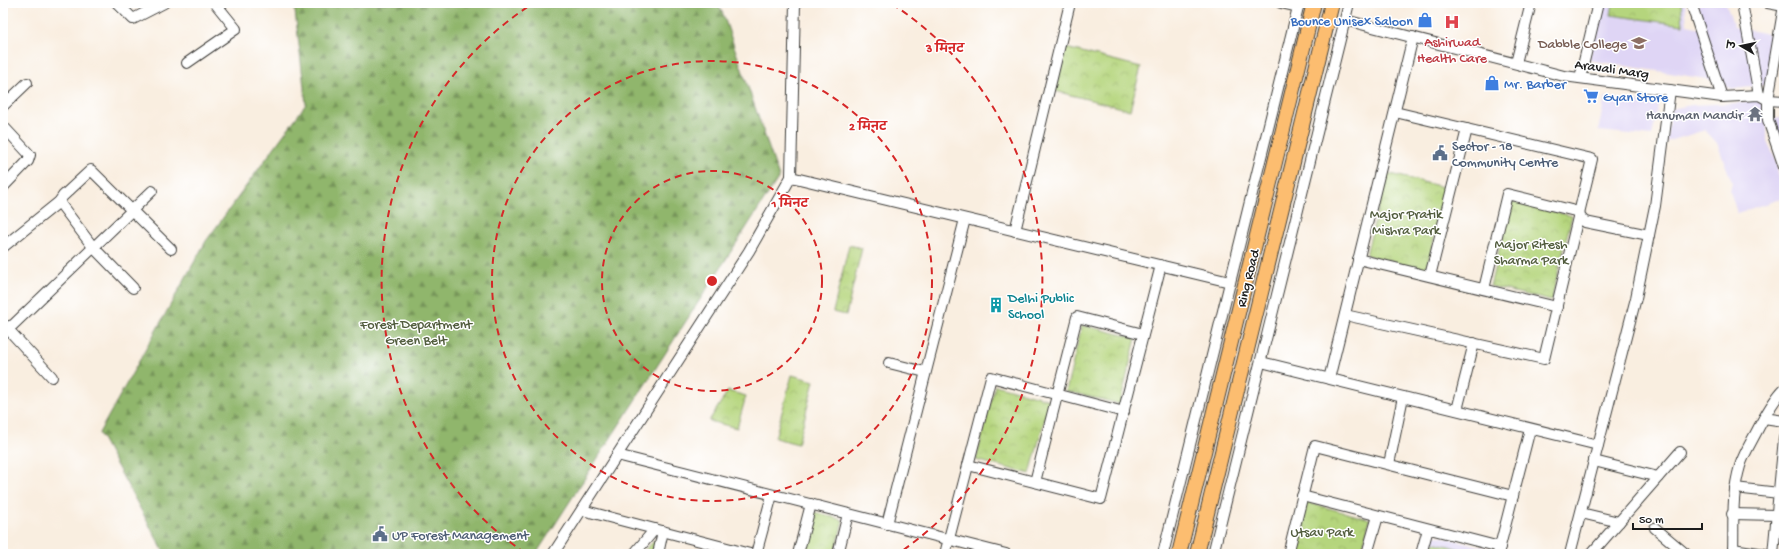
<svg xmlns="http://www.w3.org/2000/svg" width="1787" height="557" font-family="'Gochi Hand','Playpen Sans Deva',sans-serif">
<defs>
<pattern id="forest-firs" width="22" height="20" patternUnits="userSpaceOnUse"><rect width="22" height="20" fill="#90b66c"/><path d="M5 1l3.5 6h-7zM16 11l3.5 6h-7z" fill="#759358"/></pattern>
<pattern id="park-crowns" width="20" height="18" patternUnits="userSpaceOnUse"><rect width="20" height="18" fill="#b5d57d"/><path d="M2 6a3 3 0 1 1 6 0M12 15a3 3 0 1 1 6 0" fill="none" stroke="#9bb66b"/></pattern>
</defs>
<rect width="100%" height="100%" fill="#fff"/>
<filter id="ink" filterUnits="userSpaceOnUse"><feTurbulence type="fractalNoise" baseFrequency=".025" numOctaves="2"/><feDisplacementMap in="SourceGraphic" scale="8" xChannelSelector="R" yChannelSelector="G"/><feConvolveMatrix kernelMatrix="1 2 1 2 8 2 1 2 1" color-interpolation-filters="sRGB"/></filter>
<filter id="wash" filterUnits="userSpaceOnUse"><feTurbulence type="fractalNoise" baseFrequency=".012" numOctaves="4" result="noise"/><feDisplacementMap in="SourceGraphic" scale="16" xChannelSelector="R" yChannelSelector="G"/><feGaussianBlur stdDeviation="0.9" result="paint"/><feColorMatrix in="noise" values="0 0 0 0 0 0 0 0 0 0 0 0 0 0 0 0 0 1.4 0 .05"/><feComposite in="paint" operator="in"/></filter>
<g filter="url(#wash)">
<rect width="100%" height="100%" fill="#f9eee0"/>
<g fill="#dfd5f5">
<path d="M 1603,3 L 1685,3 L 1687,25 L 1705,29 L 1697,5 L 1706,3 L 1726,3 L 1734,27 L 1773,35 L 1770,83 L 1759,86 L 1734,89 L 1724,86 L 1713,80 L 1589,60 Z"/>
<path d="M 1605,97 L 1658,105 L 1652,136 L 1598,131 Z"/>
<path d="M 1756,99 L 1763,99 L 1767,127 L 1767,141 L 1775,158 L 1783,198 L 1737,213 L 1730,191 L 1732,182 L 1717,143 L 1705,130 L 1666,142 L 1671,109 L 1692,105 L 1739,103 Z"/>
<path d="M 1770,117 L 1784,119 L 1784,152 Z"/>
<path d="M 1432,534 L 1495,550 L 1494,554 L 1427,554 Z"/>
</g>
<path fill="url(#forest-firs)" stroke="#566944" d="M 294,3 L 717,3 L 723,14 L 779,177 L 536,554 L 165,554 L 99,433 L 206,241 L 306,104 Z"/>
<g fill="url(#park-crowns)" stroke="#68784c">
<path d="M 1613,3 L 1681,3 L 1683,25 L 1611,15 Z"/>
<path d="M 1066,48 L 1141,67 L 1130,110 L 1055,91 Z"/>
<path d="M 1387,173 L 1447,188 L 1426,270 L 1366,255 Z"/>
<path d="M 1511,201 L 1572,216 L 1551,301 L 1490,286 Z"/>
<path d="M 849,245 L 862,248 L 846,315 L 833,312 Z"/>
<path d="M 1082,325 L 1136,338 L 1120,404 L 1066,391 Z"/>
<path d="M 792,375 L 814,381 L 798,444 L 775,438 Z"/>
<path d="M 995,385 L 1050,400 L 1030,474 L 976,460 Z"/>
<path d="M 728,391 L 746,396 L 737,428 L 709,421 Z"/>
<path d="M 1305,502 L 1370,519 L 1361,554 L 1292,554 Z"/>
<path d="M 814,512 L 843,520 L 835,554 L 803,554 Z"/>
<path d="M 656,539 L 653,554 L 641,554 Z"/>
<path d="M 1434,542 L 1467,551 L 1466,554 L 1431,554 Z"/>
</g>
</g>
<g filter="url(#ink)">
<g fill="none" stroke-linecap="round" stroke-linejoin="round">
<g stroke="#3d3c39" stroke-width="12">
<g id="minor">
<path d="M 117,3 L 133,19 L 164,3"/>
<path d="M 1281,3 L 1298,7"/>
<path d="M 1691,3 L 1722,97"/>
<path d="M 1742,3 L 1759,95"/>
<path d="M 1768,3 L 1784,6"/>
<path d="M 1784,5 L 1768,100 L 1768,120 L 1784,167"/>
<path d="M 1345,20 L 1564,76 L 1722,97 L 1759,95 L 1768,100 L 1784,101"/>
<path d="M 187,63 L 236,29 L 215,3"/>
<path d="M 1516,63 L 1531,3"/>
<path d="M 1580,78 L 1598,3"/>
<path d="M 3,106 L 27,83"/>
<path d="M 3,126 L 30,155 L 28,161 L 3,187"/>
<path d="M 791,177 L 1230,282"/>
<path d="M 59,202 L 93,247 L 133,288"/>
<path d="M 1015,231 L 1070,3"/>
<path d="M 3,247 L 59,202 L 63,196 L 91,170 L 171,249"/>
<path d="M 1358,259 L 1557,307"/>
<path d="M 1430,276 L 1467,129"/>
<path d="M 1484,289 L 1507,194 L 1579,212 L 1581,218 L 1585,222 L 1649,235"/>
<path d="M 1345,315 L 1544,359 L 1592,159 L 1395,112"/>
<path d="M 3,325 L 6,327 L 13,325 L 152,191"/>
<path d="M 6,327 L 52,377"/>
<path d="M 1261,362 L 1598,445"/>
<path d="M 889,363 L 925,372"/>
<path d="M 1329,379 L 1413,37"/>
<path d="M 1457,410 L 1474,343"/>
<path d="M 1764,418 L 1784,421"/>
<path d="M 617,455 L 1006,554"/>
<path d="M 1594,461 L 1658,477"/>
<path d="M 1389,464 L 1403,397"/>
<path d="M 968,465 L 1101,499 L 1161,265"/>
<path d="M 1035,482 L 1077,317 L 1143,334"/>
<path d="M 1735,488 L 1779,493"/>
<path d="M 1302,496 L 1500,547"/>
<path d="M 582,510 L 750,554"/>
<path d="M 1581,513 L 1619,522"/>
<path d="M 1732,514 L 1777,515"/>
<path d="M 887,524 L 965,219"/>
<path d="M 1655,528 L 1686,554"/>
<path d="M 1733,549 L 1765,554"/>
<path d="M 553,554 L 749,251 L 791,177 L 795,3"/>
<path d="M 634,554 L 655,529"/>
<path d="M 658,554 L 663,531"/>
<path d="M 756,554 L 772,495"/>
<path d="M 798,554 L 811,504"/>
<path d="M 838,554 L 848,514"/>
<path d="M 945,554 L 991,377 L 1124,412"/>
<path d="M 1163,554 L 1299,3"/>
<path d="M 1213,554 L 1349,3"/>
<path d="M 1288,554 L 1315,446 L 1513,496"/>
<path d="M 1367,554 L 1378,516"/>
<path d="M 1421,554 L 1428,529"/>
<path d="M 1498,554 L 1530,429"/>
<path d="M 1570,554 L 1636,298 L 1655,206 L 1670,90"/>
<path d="M 1591,554 L 1680,452"/>
<path d="M 1733,554 C 1734,522 1731,497 1740,466 C 1744,453 1753,439 1759,427 C 1766,414 1774,399 1784,389"/>
<path d="M 1773,554 L 1784,438"/>
</g>
</g>
<g stroke="#3d3c39" stroke-width="16">
<g id="highway">
<path d="M 1179,554 L 1314,3"/>
<path d="M 1197,554 L 1332,3"/>
</g>
</g>
<use href="#minor" stroke="#fff" stroke-width="10"/>
<use href="#highway" stroke="#fcbd6f" stroke-width="14"/>
</g>
</g>
<g fill="none" stroke="#d62828" stroke-width="2" stroke-dasharray="7 5">
<circle cx="712" cy="281" r="110"/>
<circle cx="712" cy="281" r="220"/>
<path d="M525 553A330 330 0 0 1 532 4M892 4A330 330 0 0 1 899 553"/>
</g>
<defs>
<g id="shop-bare" transform="scale(1.2)"><path d="M-5-2.5h2.3a2.7 3.5 0 0 1 5.4 0H5L5.5 6h-11ZM-1.5-2.5h3a1.5 2.3 0 0 0-3 0Z" fill="#3f7fe0" stroke="#fff" stroke-width="2.5" paint-order="stroke"/></g>
<g id="hospital-bare" transform="scale(1.2)"><path d="M-5-5h3v3.5h4V-5h3V5h-3V1.5h-4V5h-3Z" fill="#e0444e" stroke="#fff" stroke-width="2.5" paint-order="stroke"/></g>
<g id="school-bare" transform="scale(1.2)"><path d="M0-5L7-2L0 1L-7-2ZM-4 1L0 2.5L4 1V4Q0 6-4 4Z" fill="#8d6e63" stroke="#fff" stroke-width="2.5" paint-order="stroke"/></g>
<g id="supermarket-bare" transform="scale(1.2)"><path d="M-6-5.5h2.5l.6 2H6L4.5 2H-2.5L-4.4-4H-6ZM-1.5 3.2a1.3 1.3 0 1 0 .1 0ZM3 3.2a1.3 1.3 0 1 0 .1 0Z" fill="#3f7fe0" stroke="#fff" stroke-width="2.5" paint-order="stroke"/></g>
<g id="temple-bare" transform="scale(1.2)"><path d="M0-6L5-2H3V0L6.5 2.5H4V6H1.5V3h-3V6H-4V2.5H-6.5L-3 0V-2H-5Z" fill="#6b7280" stroke="#fff" stroke-width="2.5" paint-order="stroke"/></g>
<g id="civic-bare" transform="scale(1.2)"><path d="M-.6-6.5H3V-4.5H.6V-3L4-1V1h2V6H-6V1h2V-1L-.6-3ZM-1.2 2.5V6h2.4V2.5Z" fill="#5c6f8a" stroke="#fff" stroke-width="2.5" paint-order="stroke"/></g>
<g id="building-bare" transform="scale(1.2)"><path d="M-4-6H4V6H1V3H-1V6H-4ZM-2.5-4.3h1.7v1.8h-1.7ZM.8-4.3h1.7v1.8H.8ZM-2.5-1h1.7V.8h-1.7ZM.8-1h1.7V.8H.8Z" fill="#0f9aa8" stroke="#fff" stroke-width="2.5" paint-order="stroke"/></g>
</defs>
<g fill-rule="evenodd">
<use href="#shop-bare" x="1425" y="20"/>
<use href="#hospital-bare" x="1452" y="22"/>
<use href="#school-bare" x="1639" y="43"/>
<use href="#shop-bare" x="1492" y="83"/>
<use href="#supermarket-bare" x="1591" y="96"/>
<use href="#temple-bare" x="1755" y="114"/>
<use href="#civic-bare" x="1440" y="153"/>
<use href="#building-bare" x="996" y="305"/>
<use href="#civic-bare" x="380" y="534"/>
</g>
<g text-anchor="middle" stroke-width="3" stroke-linejoin="round" paint-order="stroke">
<g font-size="14" fill="#366cbe" stroke="#fff" text-anchor="start">
<text x="1413" y="25" text-anchor="end">Bounce Unisex Saloon</text>
<text x="1504" y="88">Mr. Barber</text>
<text x="1603" y="101">Gyan Store</text>
</g>
<g font-size="14" fill="#be3a42" stroke="#fff">
<text x="1452" y="46">Ashirwad<tspan x="1452" dy="16">Health Care</tspan></text>
</g>
<g font-size="14" fill="#785e54" stroke="#fff" text-anchor="end">
<text x="1627" y="48">Dabble College</text>
</g>
<g font-size="14" fill="#1c1c1c" stroke="#fff">
<text transform="translate(1612 68) rotate(8)" y="5">Aravali Marg</text>
<text transform="translate(1247 278) rotate(-76)" y="5">Ring Road</text>
</g>
<g font-size="14" fill="#5b616d" stroke="#fff" text-anchor="end">
<text x="1743" y="119">Hanuman Mandir</text>
</g>
<g font-size="14" fill="#4e5e75" stroke="#fff" text-anchor="start">
<text x="1452" y="150">Sector - 18<tspan x="1452" dy="16">Community Centre</tspan></text>
<text x="392" y="539">UP Forest Management</text>
</g>
<g font-size="14" fill="#525d3e" stroke="#fff">
<text x="1406" y="218">Major Pratik<tspan x="1406" dy="16">Mishra Park</tspan></text>
<text x="1531" y="248">Major Ritesh<tspan x="1531" dy="16">Sharma Park</tspan></text>
<text x="416" y="328">Forest Department<tspan x="416" dy="16">Green Belt</tspan></text>
<text x="1322" y="536">Utsav Park</text>
</g>
<g font-size="14" fill="#0d838f" stroke="#fff" text-anchor="start">
<text x="1008" y="302">Delhi Public<tspan x="1008" dy="16">School</tspan></text>
</g>
</g>
<circle cx="712" cy="281" r="6" fill="#d62828" stroke="#fff" stroke-width="2"/>
<g font-size="12" text-anchor="middle" font-weight="bold" fill="#d62828" stroke="#fff" stroke-width="3" stroke-linejoin="round" paint-order="stroke">
<text x="945" y="52">3 मिनट</text>
<text x="868" y="130">2 मिनट</text>
<text x="790" y="207">1 मिनट</text>
</g>
<rect width="1787" height="557" fill="none" stroke="#fff" stroke-width="16"/>
<g transform="translate(1741 46) rotate(279)" stroke="#ffffff" stroke-width="3" paint-order="stroke">
<path d="M0-3L7 15L0 10L-7 15Z" fill="#1c1c1c"/>
<text y="-6" font-size="11" font-weight="bold" text-anchor="middle" fill="#1c1c1c">उ</text>
</g>
<path d="M1633 523v6h69v-6" fill="none" stroke="#1c1c1c" stroke-width="2"/>
<text x="1639" y="523" font-size="12" fill="#1c1c1c" stroke="#ffffff" stroke-width="3" paint-order="stroke">50 m</text>
</svg>
